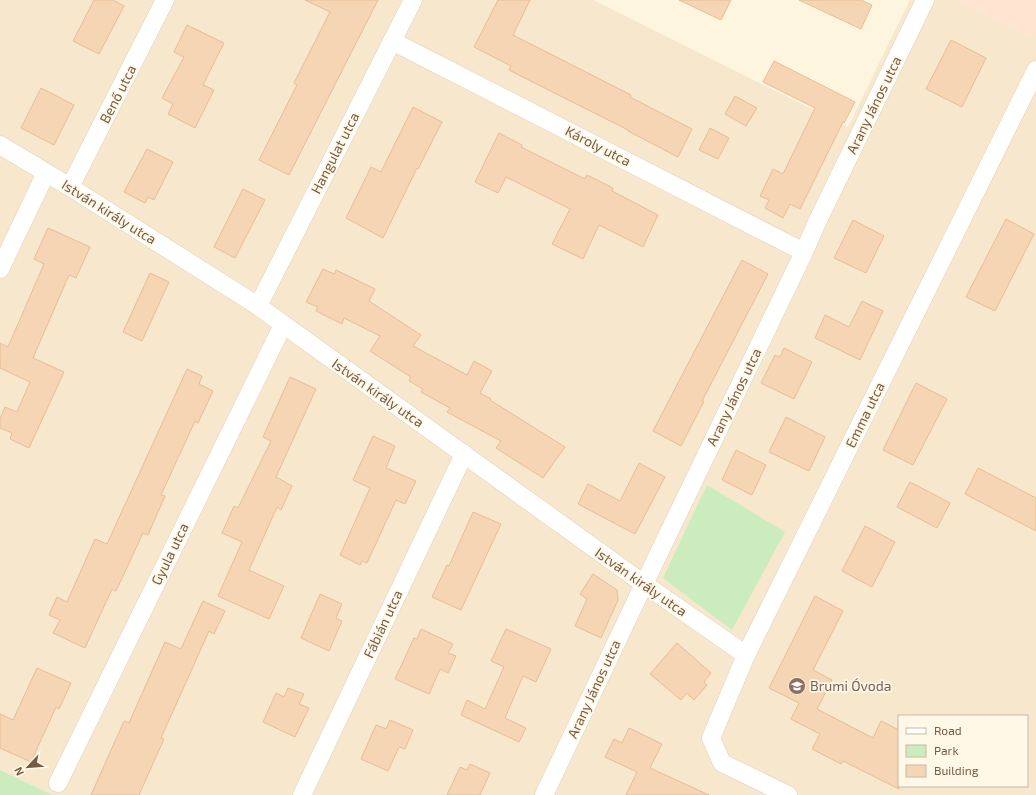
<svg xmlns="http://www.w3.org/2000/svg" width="1036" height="795" font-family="'Exo 2',sans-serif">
<rect width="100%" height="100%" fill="#fef5df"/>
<path fill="#f6e7cd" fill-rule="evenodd" d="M 0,0 L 593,0 L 848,127 L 910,0 L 957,0 L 1031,37 L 1036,30 L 1036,795 L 0,795 ZM 899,716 L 1027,716 L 1027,786 L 899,786 Z"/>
<path fill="#ffe4d1" d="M 957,0 L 1036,0 L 1036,30 L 1032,38 Z"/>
<g fill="#cbecbd">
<path d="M 707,485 L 785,532 L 732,630 L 663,578 Z"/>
<path d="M 0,770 L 52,795 L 0,795 Z"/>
</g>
<g fill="#f5d5b4" stroke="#e8bd94">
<path d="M 94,0 L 113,0 L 124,6 L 99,54 L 73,41 Z"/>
<path d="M 305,0 L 378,0 L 289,175 L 259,160 L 297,85 L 294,83 L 330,12 Z"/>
<path d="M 498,0 L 530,0 L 513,35 L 631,95 L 630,97 L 692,129 L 678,157 L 628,131 L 628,130 L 509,70 L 511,66 L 474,47 Z"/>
<path d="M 679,0 L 731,0 L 721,20 Z"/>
<path d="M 799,0 L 861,0 L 872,5 L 861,29 Z"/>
<path d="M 187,25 L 224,43 L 203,85 L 214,90 L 195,128 L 168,114 L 173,104 L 162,98 L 184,57 L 174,52 Z"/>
<path d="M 951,40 L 986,58 L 962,107 L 926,89 Z"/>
<path d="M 774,61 L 855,102 L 844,123 L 843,122 L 800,209 L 790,204 L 783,218 L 765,208 L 769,200 L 760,196 L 773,169 L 783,174 L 815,108 L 763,82 Z"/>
<path d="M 41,88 L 74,105 L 54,145 L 21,128 Z"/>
<path d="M 735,96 L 757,108 L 746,126 L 725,114 Z"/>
<path d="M 413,107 L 442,122 L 418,169 L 417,168 L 383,238 L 346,218 L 371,167 L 381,172 Z"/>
<path d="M 710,128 L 729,138 L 718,159 L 699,150 Z"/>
<path d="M 499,133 L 522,145 L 521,147 L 585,179 L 587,175 L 613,188 L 612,191 L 658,215 L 643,247 L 599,225 L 583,259 L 552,244 L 570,209 L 506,177 L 498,193 L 475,182 Z"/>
<path d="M 147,149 L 173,162 L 154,200 L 148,197 L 145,203 L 124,192 Z"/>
<path d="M 243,189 L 265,200 L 235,258 L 214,247 Z"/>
<path d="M 1006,219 L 1034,234 L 995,311 L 966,297 Z"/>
<path d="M 853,220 L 884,236 L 866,273 L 834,258 Z"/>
<path d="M 48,228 L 90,247 L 76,278 L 69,275 L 33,358 L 64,372 L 29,448 L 10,439 L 12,433 L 0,428 L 0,418 L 5,407 L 17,412 L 30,382 L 0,368 L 0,343 L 8,347 L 44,264 L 34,259 Z"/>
<path d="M 742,260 L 768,274 L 702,401 L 704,401 L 681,446 L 653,431 Z"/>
<path d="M 323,269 L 334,274 L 336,270 L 375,289 L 369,301 L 421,335 L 413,346 L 467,375 L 474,361 L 492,371 L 480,393 L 491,399 L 490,400 L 565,447 L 543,478 L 496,448 L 501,441 L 447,412 L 450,408 L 421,392 L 423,389 L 409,381 L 411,377 L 370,351 L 380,336 L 344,318 L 342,324 L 316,311 L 318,307 L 306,302 Z"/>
<path d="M 150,273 L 169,282 L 142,341 L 123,332 Z"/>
<path d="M 862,301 L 883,311 L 860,360 L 815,338 L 825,315 L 849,327 Z"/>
<path d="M 784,348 L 812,362 L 794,399 L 761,383 L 775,355 L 780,357 Z"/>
<path d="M 187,369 L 202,376 L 199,384 L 213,391 L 198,423 L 195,421 L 161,495 L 165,496 L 148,535 L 143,533 L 116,591 L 112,589 L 85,648 L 53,633 L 60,620 L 49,615 L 57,597 L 67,602 L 95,539 L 107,544 Z"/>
<path d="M 290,377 L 316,389 L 276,477 L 292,486 L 281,510 L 277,507 L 249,570 L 284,586 L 269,619 L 218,596 L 242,542 L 222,533 L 234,506 L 238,508 L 271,441 L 263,437 Z"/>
<path d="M 916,383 L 947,399 L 913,465 L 883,450 Z"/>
<path d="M 786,417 L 825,437 L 809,471 L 769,452 Z"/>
<path d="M 373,436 L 395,446 L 386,468 L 416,481 L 405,504 L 396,500 L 367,563 L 362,561 L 360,565 L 340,555 L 370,488 L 353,480 Z"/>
<path d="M 736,450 L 766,465 L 752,495 L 722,480 Z"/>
<path d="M 639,463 L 665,477 L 635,534 L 578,504 L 588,484 L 620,501 Z"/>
<path d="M 978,468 L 1036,498 L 1036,531 L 965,494 Z"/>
<path d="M 910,482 L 950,503 L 937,528 L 897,507 Z"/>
<path d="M 473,512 L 501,524 L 461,610 L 432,597 L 447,565 L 449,566 Z"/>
<path d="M 865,526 L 895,542 L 872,587 L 842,571 Z"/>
<path d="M 593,574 L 617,590 L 618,600 L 601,638 L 575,626 L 587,599 L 580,594 Z"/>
<path d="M 320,594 L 342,604 L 336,618 L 342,621 L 329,651 L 301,638 Z"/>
<path d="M 815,596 L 843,611 L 813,670 L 832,680 L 817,709 L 873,738 L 881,721 L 899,730 L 899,789 L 843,761 L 841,764 L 812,749 L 820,734 L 791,719 L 799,703 L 769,688 Z"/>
<path d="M 203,601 L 225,611 L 214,634 L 209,631 L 161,738 L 164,739 L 139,795 L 91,795 L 124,721 L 129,723 L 165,642 L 181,649 Z"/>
<path d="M 421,629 L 453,644 L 448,653 L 456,656 L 448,673 L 440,669 L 429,694 L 395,679 L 414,638 L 417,639 Z"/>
<path d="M 506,629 L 551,649 L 536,682 L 523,676 L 505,718 L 526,728 L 519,742 L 461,715 L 467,700 L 485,709 L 504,667 L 491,661 Z"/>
<path d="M 677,643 L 711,673 L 704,682 L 707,685 L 694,700 L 687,693 L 681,700 L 650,674 Z"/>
<path d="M 37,668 L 71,683 L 59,709 L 56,707 L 31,762 L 0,748 L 0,714 L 13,720 Z"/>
<path d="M 288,688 L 304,694 L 299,704 L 309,708 L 295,737 L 263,722 L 276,693 L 284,697 Z"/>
<path d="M 390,720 L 413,730 L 405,749 L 399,747 L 388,771 L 361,759 L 376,725 L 386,729 Z"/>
<path d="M 629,728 L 662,744 L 650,768 L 709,795 L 626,795 L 637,772 L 605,757 L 614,739 L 622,743 Z"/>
<path d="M 470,764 L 490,773 L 480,795 L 447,795 L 460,767 L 467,770 Z"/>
</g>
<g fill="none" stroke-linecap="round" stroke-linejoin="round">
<g stroke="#e2d1ba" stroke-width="19">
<g id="street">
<path d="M 392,41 L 804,252"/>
<path d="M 0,145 L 70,187 L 258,306 L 644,584 L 746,655"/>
<path d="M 70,187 L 165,0"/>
<path d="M 0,269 L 46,173"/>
<path d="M 258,306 L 413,0"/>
<path d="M 58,783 L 283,325"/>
<path d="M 302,795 L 464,454"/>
<path d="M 544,795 L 644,584 L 804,252 L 818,220 L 925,0"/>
<path d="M 788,795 L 722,763 L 711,738 L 746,655 L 1036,70"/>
</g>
</g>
<use href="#street" stroke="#fff" stroke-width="18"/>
</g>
<defs>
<g id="school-disc" transform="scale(0.9)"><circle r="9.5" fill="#8d6e63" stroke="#fff8e6"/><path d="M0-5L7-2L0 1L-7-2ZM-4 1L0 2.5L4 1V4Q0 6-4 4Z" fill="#fff"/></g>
</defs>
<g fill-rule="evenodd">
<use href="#school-disc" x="797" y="686"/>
</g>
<g text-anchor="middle" stroke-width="3.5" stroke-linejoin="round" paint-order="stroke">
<g font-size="14" fill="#755b45" stroke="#fff8e6">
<text transform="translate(118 94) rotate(-63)" y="5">Benő utca</text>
<text transform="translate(874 105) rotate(-64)" y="5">Arany János utca</text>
<text transform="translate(598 146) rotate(27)" y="5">Károly utca</text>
<text transform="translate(335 153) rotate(-63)" y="5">Hangulat utca</text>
<text transform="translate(109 212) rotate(32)" y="5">István király utca</text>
<text transform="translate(378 393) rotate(35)" y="5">István király utca</text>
<text transform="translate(734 397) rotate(-64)" y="5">Arany János utca</text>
<text transform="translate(865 415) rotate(-64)" y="5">Emma utca</text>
<text transform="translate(170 554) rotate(-64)" y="5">Gyula utca</text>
<text transform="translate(641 582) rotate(35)" y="5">István király utca</text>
<text transform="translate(383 624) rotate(-65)" y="5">Fábián utca</text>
<text transform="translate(594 689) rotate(-65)" y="5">Arany János utca</text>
</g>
<g font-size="14" fill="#785e54" stroke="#fff8e6" text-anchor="start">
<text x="810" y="691">Brumi Óvoda</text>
</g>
</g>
<rect x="898" y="715" width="130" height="72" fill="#fff8e6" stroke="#c8b9a6"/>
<rect x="906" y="728" width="20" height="6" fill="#ffffff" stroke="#c8b9a6"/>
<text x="934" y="735" font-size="12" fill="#755b45">Road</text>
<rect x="906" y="745" width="20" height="12" fill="#cbecbd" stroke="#c8b9a6"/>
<text x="934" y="755" font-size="12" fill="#755b45">Park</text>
<rect x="906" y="765" width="20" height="12" fill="#f5d5b4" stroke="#c8b9a6"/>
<text x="934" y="775" font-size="12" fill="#755b45">Building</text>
<g transform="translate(28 767) rotate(244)" stroke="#fff8e6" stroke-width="3" paint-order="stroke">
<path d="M0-3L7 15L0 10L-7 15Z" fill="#755b45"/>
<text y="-6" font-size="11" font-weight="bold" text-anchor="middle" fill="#755b45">N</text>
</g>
</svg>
